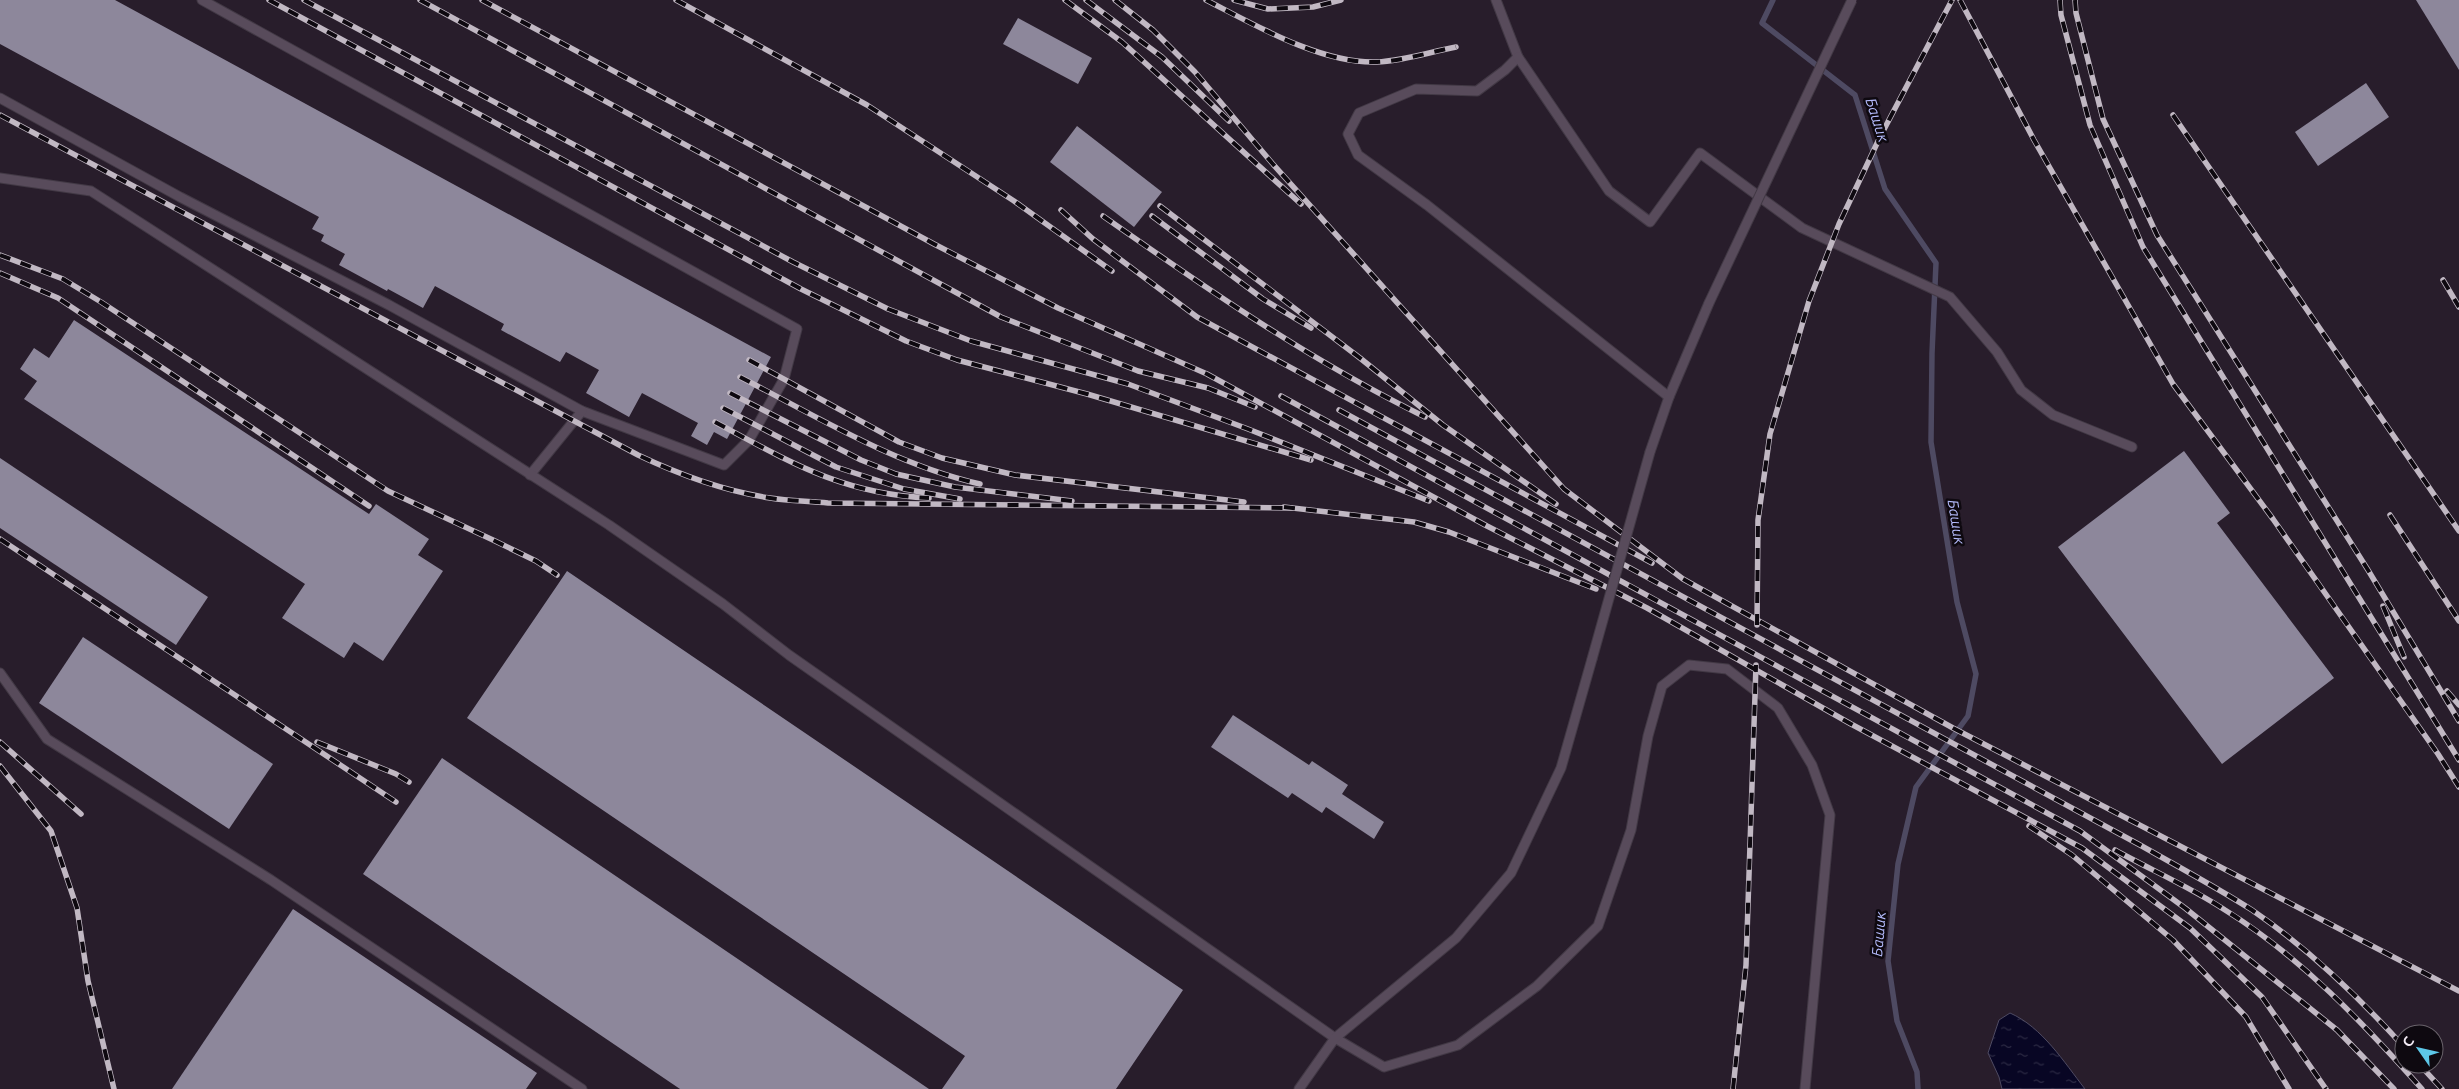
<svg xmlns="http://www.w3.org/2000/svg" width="2459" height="1089" font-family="Ubuntu,sans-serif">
<defs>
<pattern id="water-ripples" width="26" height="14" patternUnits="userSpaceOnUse" patternTransform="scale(1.25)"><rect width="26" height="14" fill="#080624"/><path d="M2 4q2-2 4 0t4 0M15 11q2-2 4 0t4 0" fill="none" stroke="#2c2a44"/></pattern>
</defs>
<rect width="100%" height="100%" fill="#281d2b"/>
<path fill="url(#water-ripples)" stroke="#4e4a62" d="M 2010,1013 C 2042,1027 2064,1062 2085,1089 L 2002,1089 L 1999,1077 L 1988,1053 L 1999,1020 Z"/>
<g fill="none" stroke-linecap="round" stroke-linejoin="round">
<path stroke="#4e4a62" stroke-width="5.5" d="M 1773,0 L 1762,23 L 1855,95 L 1885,189 L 1936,263 L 1932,353 L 1931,442 L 1957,602 L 1976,674 L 1968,716 L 1916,787 L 1898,864 L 1888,961 L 1897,1021 L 1917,1072 L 1918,1089"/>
</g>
<g fill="#8d879b">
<path d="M 0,0 L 115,0 L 771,357 L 727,439 L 714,432 L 707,445 L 691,436 L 698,423 L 642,393 L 629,417 L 586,393 L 599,370 L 566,352 L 560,362 L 501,330 L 504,324 L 435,286 L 423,308 L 388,289 L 387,291 L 339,265 L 345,254 L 321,241 L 324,235 L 312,229 L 319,217 L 0,44 Z"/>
<path d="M 2416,0 L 2459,0 L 2459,70 Z"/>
<path d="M 1018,18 L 1092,58 L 1078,84 L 1003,44 Z"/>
<path d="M 2366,83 L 2389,117 L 2318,166 L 2295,132 Z"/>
<path d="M 1077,126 L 1162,192 L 1134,227 L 1050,162 Z"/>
<path d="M 74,320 L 369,514 L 376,504 L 429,539 L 418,555 L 443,571 L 383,661 L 354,642 L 344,658 L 282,618 L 305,584 L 24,399 L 37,381 L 20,369 L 34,348 L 49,358 Z"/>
<path d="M 2184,451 L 2230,513 L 2217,523 L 2334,678 L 2222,764 L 2058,547 Z"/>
<path d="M 0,458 L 208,597 L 176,645 L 0,528 Z"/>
<path d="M 567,571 L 1183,990 L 1116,1089 L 942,1089 L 965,1056 L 467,718 Z"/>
<path d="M 83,637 L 273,764 L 229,829 L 39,703 Z"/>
<path d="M 1233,715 L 1309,765 L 1312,761 L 1348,785 L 1342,794 L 1384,822 L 1374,839 L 1326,807 L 1322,813 L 1292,793 L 1288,798 L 1211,747 Z"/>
<path d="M 442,758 L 929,1089 L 680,1089 L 363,874 Z"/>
<path d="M 293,909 L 537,1073 L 526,1089 L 172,1089 Z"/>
</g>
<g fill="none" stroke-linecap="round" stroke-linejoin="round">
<g stroke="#423945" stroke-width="11">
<g id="lane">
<path d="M 202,0 L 797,329 L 784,379 L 749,440 L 724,465 L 582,411 L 530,475"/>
<path d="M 1496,0 L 1518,57 L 1505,70 L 1477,91 L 1416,89 L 1359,113 L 1348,134 L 1358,155 L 1427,205 L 1669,397"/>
<path d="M 1518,57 L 1609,191 L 1650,222 L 1700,153 L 1802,228 L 1950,297 L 1997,352 L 2021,390 L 2053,415 L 2132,447"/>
<path d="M 0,98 L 180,197 L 389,305 L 582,411"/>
<path d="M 0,178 L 91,191 L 609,525 L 723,604 L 789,655 L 1335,1038 L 1384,1067 L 1458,1045 L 1537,986 L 1598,926 L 1631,830 L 1648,736 L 1662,686 L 1689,665 L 1727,669 L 1778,708 L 1812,765 L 1830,815 L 1805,1089"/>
<path d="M 1650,452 L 1669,397 L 1709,303"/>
<path d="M 0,673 L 47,739 L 271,880 L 582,1089"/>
<path d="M 1299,1089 L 1335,1038 L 1456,938 L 1511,873 L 1561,768 L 1592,659"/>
</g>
</g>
<use href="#lane" stroke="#584b5b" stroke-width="9"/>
<g stroke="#c1b8c3" stroke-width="5.5">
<g id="rail">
<path d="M 269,0 L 801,289 L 906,341 L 957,360 L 1087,394 L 1311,460"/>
<path d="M 304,0 L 793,262 L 888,309 L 971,341 L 1128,384 L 1248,429 L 1429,501"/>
<path d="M 420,0 L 1001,317 L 1138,371 L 1208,388 L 1255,407"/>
<path d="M 482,0 L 934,244 L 1058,308 L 1207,374 L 1487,526 L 1647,608 L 1851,724 L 2082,848 L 2190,928 L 2262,997 L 2326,1089"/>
<path d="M 676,0 L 867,105 L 1014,201 L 1112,271"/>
<path d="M 1065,0 L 1122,42 L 1301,204"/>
<path d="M 1086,0 L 1162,57 L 1229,121"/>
<path d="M 1115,0 L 1153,30 L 1195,72 L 1272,163 L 1564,489 L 1683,579 L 1953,728 L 2459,991"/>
<path d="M 1206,0 C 1255,25 1321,64 1377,62 C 1403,61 1430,52 1456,47"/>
<path d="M 1234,0 L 1268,9 L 1313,7 L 1341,0"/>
<path d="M 1960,0 L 2034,140 L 2173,384 L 2273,519 L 2438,754 L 2459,787"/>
<path d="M 2060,0 L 2061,15 L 2090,125 L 2143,247 L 2459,760"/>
<path d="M 2075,0 L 2076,13 L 2103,119 L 2157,235 L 2368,570 L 2459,721"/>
<path d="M 0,115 L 638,455 C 680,475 724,491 770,498 C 789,501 809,501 828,503 L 1291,508"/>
<path d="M 2173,115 L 2459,531"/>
<path d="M 1160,206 L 1360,358 L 1443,425 L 1556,504"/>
<path d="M 1061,210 L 1093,239 L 1197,317 L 1652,563"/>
<path d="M 1103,216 C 1207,289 1311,361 1425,417"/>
<path d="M 1152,216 L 1263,299 L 1311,328"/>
<path d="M 0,255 L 63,279 L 101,302 L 388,491 L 493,540 L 536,561 L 557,575"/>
<path d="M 0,273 L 58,298 L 369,506"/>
<path d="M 2443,280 L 2459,307"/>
<path d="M 749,360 L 899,442 L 942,458 L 1015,475 L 1244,502"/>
<path d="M 740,377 C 818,417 893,464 980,484"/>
<path d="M 730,393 L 861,460 L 896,474 L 955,487 L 1072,501"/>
<path d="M 1281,396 L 2080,831 L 2185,908 L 2337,1030 L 2394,1089"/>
<path d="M 723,408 L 836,467 L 904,489 L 960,499"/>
<path d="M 1339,410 L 2140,845 C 2177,866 2216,887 2252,910 C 2309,949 2358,996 2404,1047"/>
<path d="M 715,422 C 790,462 842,494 929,498"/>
<path d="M 1284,507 L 1414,522 L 1449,532 L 1596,589"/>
<path d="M 2390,515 L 2459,621"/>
<path d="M 0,539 L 396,802"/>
<path d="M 2383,606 L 2404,657"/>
<path d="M 1757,625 L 1758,520 L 1770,434 L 1809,301 L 1839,224 L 1880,137 L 1952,0"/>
<path d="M 2447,691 L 2459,705"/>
<path d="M 0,742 L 81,814"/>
<path d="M 317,742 L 396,774 L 409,782"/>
<path d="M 0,766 L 51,831 L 77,908 L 88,981 L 114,1089"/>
<path d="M 2029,826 L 2072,855 L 2173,940 L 2246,1017 L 2289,1089"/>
<path d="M 2115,850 C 2151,870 2190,887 2225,910 C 2301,957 2363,1023 2422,1089"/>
<path d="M 2419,1064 L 2442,1089"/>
<path d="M 1733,1089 L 1746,965 L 1756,665"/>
</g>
</g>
<use href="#rail" stroke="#0e0910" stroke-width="4" stroke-dasharray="11" stroke-linecap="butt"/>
<g stroke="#423945" stroke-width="11" stroke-linecap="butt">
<g id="lane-bridge">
<path d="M 1709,303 L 1852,0"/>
<path d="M 1592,659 L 1650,452"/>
</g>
</g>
<use href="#lane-bridge" stroke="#584b5b" stroke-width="9"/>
</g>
<g text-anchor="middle" stroke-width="5" stroke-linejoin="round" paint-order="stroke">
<g font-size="15" font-style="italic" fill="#b5bcfd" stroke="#0e0910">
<text transform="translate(1877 120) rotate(72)" y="5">Башик</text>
<text transform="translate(1956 522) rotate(81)" y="5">Башик</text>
<text transform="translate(1879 934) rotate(-85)" y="5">Башик</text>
</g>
</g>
<g transform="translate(2419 1049) rotate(304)"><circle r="24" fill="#0e0910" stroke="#69636b"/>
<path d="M0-4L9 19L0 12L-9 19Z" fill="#5dc7e8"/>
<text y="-8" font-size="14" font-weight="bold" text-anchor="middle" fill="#f2eaf4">С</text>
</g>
</svg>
